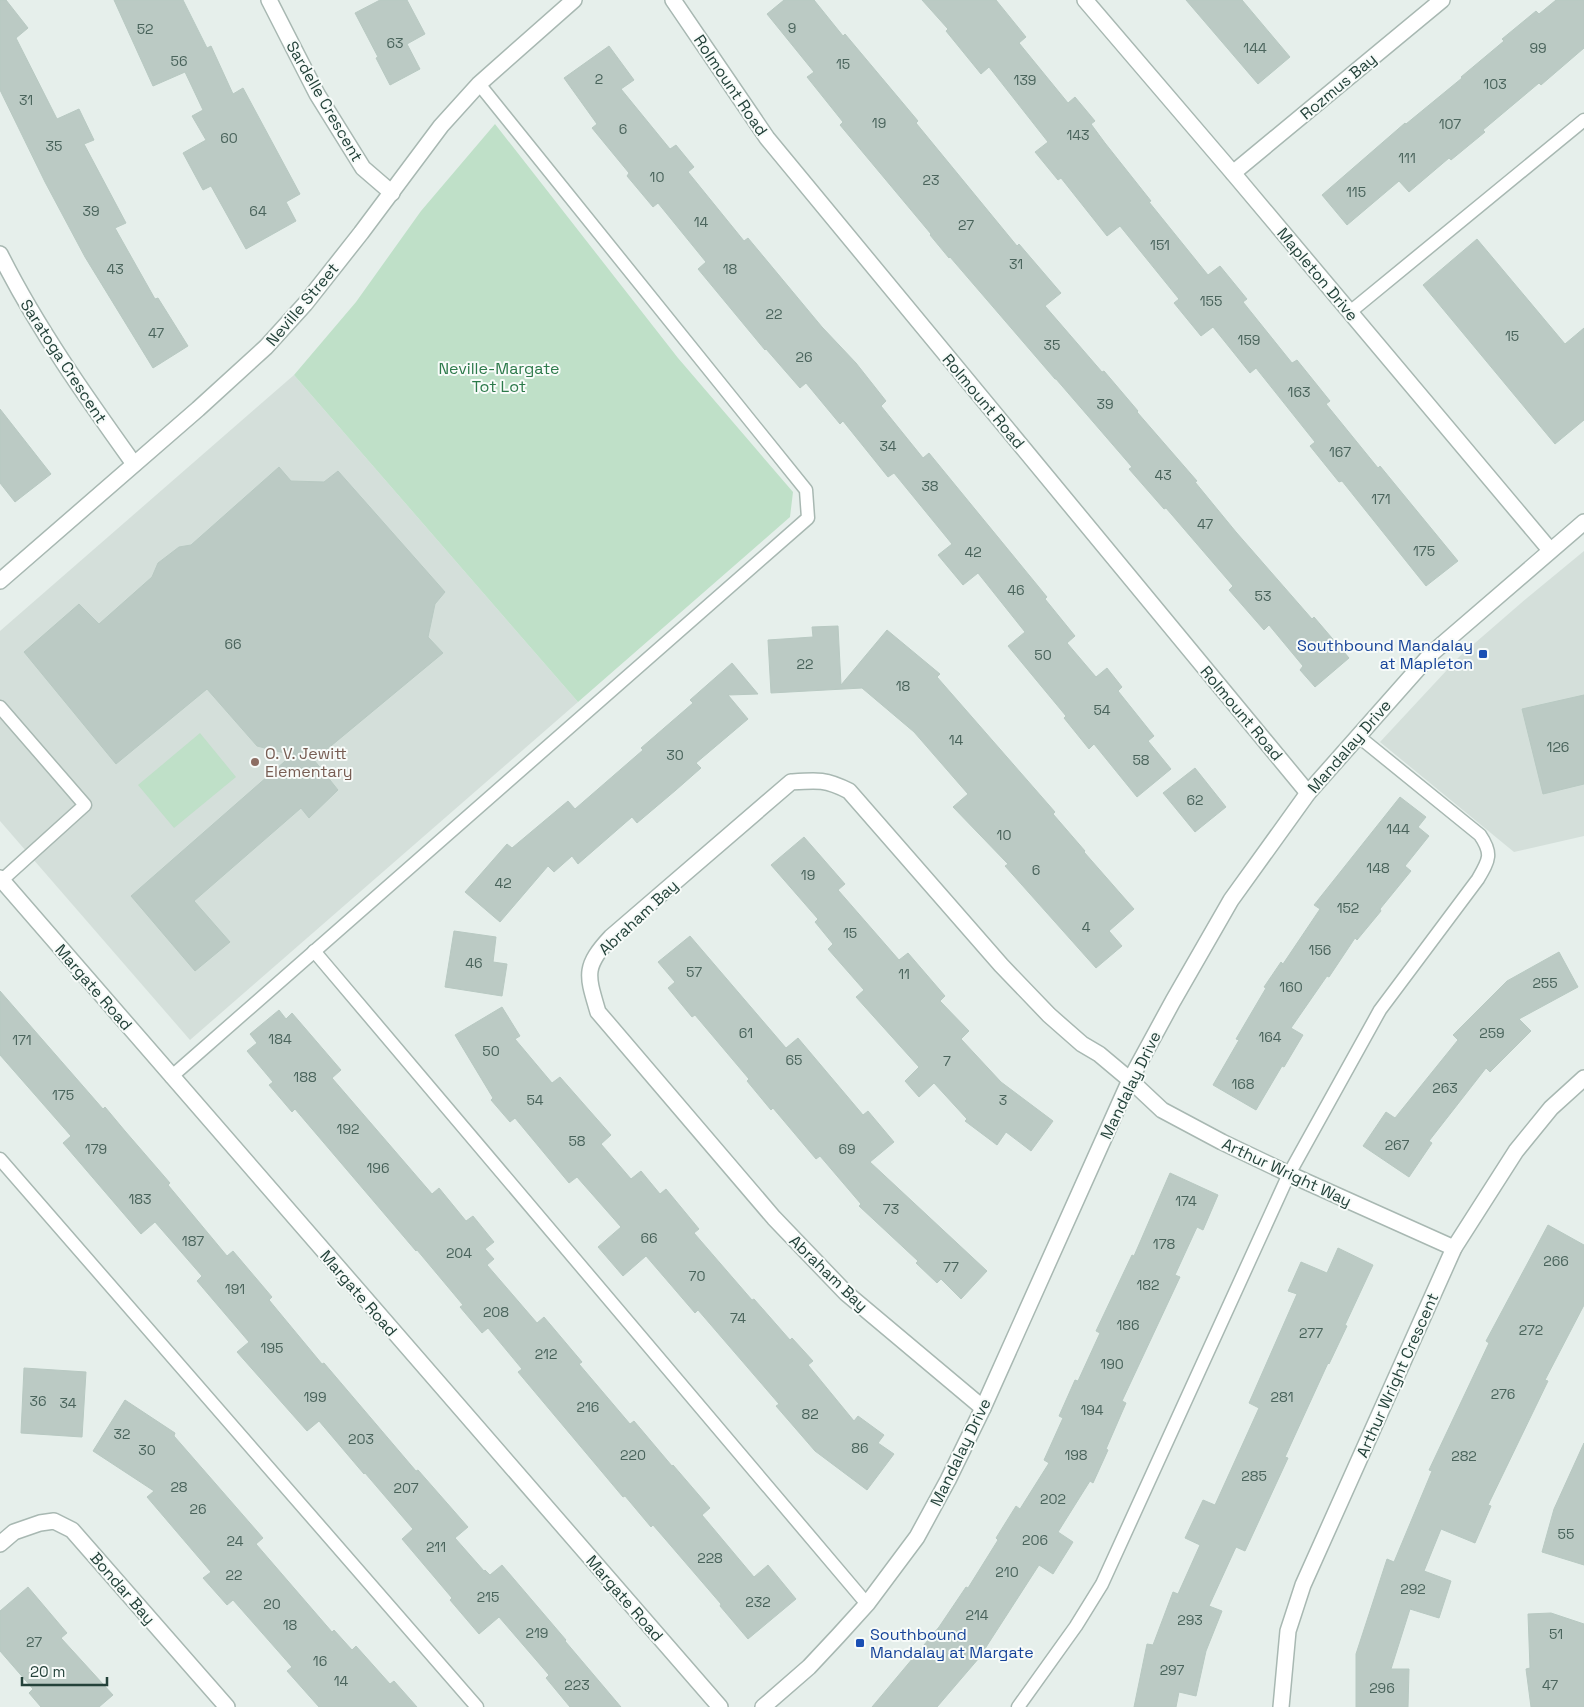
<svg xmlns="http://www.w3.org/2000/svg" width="1584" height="1707" font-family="'Space Grotesk',sans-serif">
<rect width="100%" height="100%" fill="#e6efeb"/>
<g fill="#d4dfda">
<path d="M 294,375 L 578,702 L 190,1040 L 0,821 L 0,631 Z"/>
<path d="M 1584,551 L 1584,836 L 1514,852 L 1380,742 L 1460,656 L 1527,598 Z"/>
</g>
<g fill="#bfe0c8">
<path d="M 495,124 L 678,358 L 793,492 L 790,517 L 578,702 L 294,375 L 356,302 L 421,211 Z"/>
<path d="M 200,733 L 236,777 L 174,828 L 138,785 Z"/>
</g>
<g fill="#bbcac4" stroke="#b8c9c2">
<path d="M 0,0 L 6,0 L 28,28 L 16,38 L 57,119 L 79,109 L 94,140 L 84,144 L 126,223 L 115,228 L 155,299 L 158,298 L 188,346 L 153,368 L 85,257 L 45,182 L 0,90 Z"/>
<path d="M 114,0 L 183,0 L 207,48 L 211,46 L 233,94 L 243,88 L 300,194 L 286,202 L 296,221 L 246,249 L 211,186 L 203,190 L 183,153 L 206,140 L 192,116 L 203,110 L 185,72 L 153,86 Z"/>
<path d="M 380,0 L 407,0 L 425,34 L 407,44 L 420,69 L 390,85 L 376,58 L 378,57 L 355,13 Z"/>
<path d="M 784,0 L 814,0 L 843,36 L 845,34 L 918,121 L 916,123 L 1017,246 L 1019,244 L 1061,293 L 1045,306 L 1102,372 L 1104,371 L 1138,411 L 1137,412 L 1197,481 L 1195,482 L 1236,532 L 1312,619 L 1314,617 L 1349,658 L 1315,687 L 1300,670 L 1303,666 L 1269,625 L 1264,630 L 1229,590 L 1233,586 L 1166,508 L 1164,509 L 1129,469 L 1132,467 L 1056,379 L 1055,379 L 950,257 L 949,258 L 930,235 L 931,234 L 840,125 L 843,122 L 807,77 L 814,72 L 767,14 Z"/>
<path d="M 922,0 L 996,0 L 1026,37 L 1019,43 L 1068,103 L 1075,97 L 1095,121 L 1091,124 L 1105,143 L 1151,201 L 1149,202 L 1208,275 L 1220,266 L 1247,299 L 1243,302 L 1292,363 L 1297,360 L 1330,401 L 1326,404 L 1378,468 L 1380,466 L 1458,561 L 1426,586 L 1342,481 L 1339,482 L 1310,446 L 1315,442 L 1256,368 L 1250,373 L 1213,327 L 1201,336 L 1174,303 L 1179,299 L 1120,226 L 1107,236 L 1061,178 L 1058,180 L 1035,152 L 1048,142 L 989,67 L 981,74 L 946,31 L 948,29 Z"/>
<path d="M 1186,0 L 1242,0 L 1290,57 L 1258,84 Z"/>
<path d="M 1556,0 L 1584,0 L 1584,48 L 1541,85 L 1539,83 L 1483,130 L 1485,132 L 1451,160 L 1449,158 L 1409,192 L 1399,181 L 1347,225 L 1322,195 L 1405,123 L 1406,124 L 1462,78 L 1461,77 L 1504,41 L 1502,39 L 1536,11 L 1539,14 Z"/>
<path d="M 609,46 L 634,80 L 621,89 L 670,149 L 676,145 L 694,167 L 688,172 L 744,241 L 748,238 L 822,327 L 856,363 L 886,401 L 881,406 L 923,458 L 929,453 L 1047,597 L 1045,599 L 1075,636 L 1067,643 L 1096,677 L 1107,668 L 1122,687 L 1118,691 L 1154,736 L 1148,741 L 1171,769 L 1137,797 L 1094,744 L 1089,749 L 1064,718 L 1066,716 L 1008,646 L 1025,632 L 978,573 L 963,585 L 938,555 L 952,544 L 894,473 L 888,477 L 843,421 L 840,424 L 806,383 L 800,388 L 766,349 L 765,350 L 698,269 L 706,262 L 658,203 L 653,207 L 627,176 L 629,173 L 592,128 L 597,124 L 564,78 Z"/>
<path d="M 1477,239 L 1565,344 L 1584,328 L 1584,420 L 1555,444 L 1423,285 Z"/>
<path d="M 0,409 L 51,474 L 15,502 L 0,483 Z"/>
<path d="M 279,467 L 291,481 L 324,482 L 338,471 L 445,592 L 435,604 L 428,637 L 443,653 L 314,760 L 338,790 L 309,818 L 301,808 L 194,901 L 230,942 L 195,971 L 131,896 L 292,755 L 257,746 L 207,689 L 116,764 L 24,652 L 79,604 L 99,624 L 152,577 L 158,563 L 179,547 L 191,545 Z"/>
<path d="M 838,626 L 841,685 L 887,630 L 940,674 L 937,677 L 1055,812 L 1053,814 L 1085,851 L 1084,852 L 1134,909 L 1109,931 L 1122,946 L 1096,968 L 1005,866 L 1008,864 L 953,807 L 968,794 L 914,732 L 862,688 L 771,693 L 768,640 L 813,637 L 812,627 Z"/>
<path d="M 732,663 L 758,694 L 728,695 L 748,719 L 696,763 L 701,768 L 676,790 L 637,823 L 632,817 L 578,864 L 572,856 L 554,872 L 548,866 L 500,922 L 465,892 L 507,844 L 512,848 L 568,801 L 575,809 L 643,750 L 641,748 L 693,703 L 690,700 Z"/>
<path d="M 1584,695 L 1584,784 L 1543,794 L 1522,709 Z"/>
<path d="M 1195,768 L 1226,807 L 1195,832 L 1163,793 Z"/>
<path d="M 1400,797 L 1426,817 L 1418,827 L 1429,836 L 1405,866 L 1411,871 L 1380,909 L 1381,911 L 1357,940 L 1355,938 L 1329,977 L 1327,976 L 1291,1028 L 1303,1035 L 1284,1067 L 1282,1066 L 1256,1110 L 1213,1085 L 1239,1040 L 1236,1039 L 1266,988 L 1264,987 L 1281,962 L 1283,964 L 1320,909 L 1314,905 Z"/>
<path d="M 804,837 L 845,884 L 838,890 L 899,960 L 908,953 L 945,996 L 940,1001 L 969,1031 L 961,1039 L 1001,1082 L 1053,1121 L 1031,1151 L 1006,1132 L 997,1145 L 965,1121 L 967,1119 L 934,1083 L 919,1097 L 905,1081 L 919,1067 L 856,997 L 864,990 L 828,949 L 833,944 L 815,922 L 818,919 L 771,865 Z"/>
<path d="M 454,931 L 496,937 L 493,962 L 507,964 L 502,996 L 445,987 Z"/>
<path d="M 690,936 L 786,1048 L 798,1038 L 863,1115 L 868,1111 L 894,1142 L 870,1162 L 987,1271 L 961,1299 L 941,1279 L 937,1283 L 916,1263 L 918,1261 L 859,1206 L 861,1204 L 820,1156 L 816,1159 L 773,1108 L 771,1110 L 747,1081 L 749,1079 L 695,1015 L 692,1017 L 668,988 L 675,982 L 658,962 Z"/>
<path d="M 1559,952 L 1578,987 L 1519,1019 L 1531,1031 L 1490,1072 L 1486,1068 L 1429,1141 L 1432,1143 L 1409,1177 L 1363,1146 L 1386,1112 L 1395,1118 L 1458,1040 L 1453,1035 L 1507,981 Z"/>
<path d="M 0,991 L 103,1109 L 105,1107 L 125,1131 L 170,1183 L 168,1185 L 227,1256 L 233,1251 L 272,1297 L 269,1300 L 322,1364 L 324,1363 L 416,1471 L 418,1470 L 468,1527 L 455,1538 L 484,1571 L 485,1570 L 490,1575 L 502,1565 L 566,1640 L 565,1641 L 621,1707 L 570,1707 L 546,1678 L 549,1675 L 499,1617 L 479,1634 L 450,1600 L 452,1598 L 402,1539 L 413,1529 L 365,1473 L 364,1474 L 319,1421 L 307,1431 L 237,1352 L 249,1342 L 197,1281 L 202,1276 L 155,1222 L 141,1234 L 63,1143 L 71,1136 L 0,1055 Z"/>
<path d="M 502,1007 L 520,1036 L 515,1039 L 552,1083 L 560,1077 L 611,1135 L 601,1144 L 631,1179 L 641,1171 L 660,1194 L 666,1189 L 699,1229 L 694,1233 L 752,1300 L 754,1299 L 790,1340 L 792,1338 L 813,1361 L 808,1365 L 854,1421 L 858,1416 L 884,1435 L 878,1443 L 894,1454 L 867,1490 L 815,1451 L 776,1406 L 779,1404 L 698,1310 L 695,1313 L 646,1256 L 623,1276 L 598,1247 L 621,1227 L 577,1177 L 569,1183 L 515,1118 L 510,1122 L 491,1100 L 493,1098 L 455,1035 Z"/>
<path d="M 279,1010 L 286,1019 L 292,1013 L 341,1070 L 332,1078 L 432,1194 L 439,1188 L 466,1221 L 473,1216 L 494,1242 L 485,1249 L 494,1259 L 487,1265 L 537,1323 L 544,1317 L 582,1362 L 579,1364 L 630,1424 L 634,1421 L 672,1466 L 673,1465 L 710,1508 L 702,1515 L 754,1577 L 768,1565 L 796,1599 L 748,1639 L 720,1606 L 721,1604 L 653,1525 L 651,1527 L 625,1496 L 623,1497 L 518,1372 L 522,1369 L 488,1328 L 482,1333 L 460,1307 L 463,1305 L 417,1250 L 416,1251 L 295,1109 L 292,1112 L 269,1085 L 273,1082 L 247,1051 L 257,1043 L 250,1034 Z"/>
<path d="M 1170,1173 L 1218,1195 L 1203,1230 L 1197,1227 L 1175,1275 L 1180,1277 L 1122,1401 L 1126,1403 L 1106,1449 L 1108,1450 L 1093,1483 L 1090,1481 L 1058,1532 L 1073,1542 L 1053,1574 L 1039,1565 L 979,1658 L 937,1707 L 872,1707 L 939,1627 L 966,1587 L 968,1588 L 998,1540 L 996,1538 L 1016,1506 L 1020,1509 L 1049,1463 L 1044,1460 L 1063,1418 L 1059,1416 L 1075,1380 L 1078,1381 L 1100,1333 L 1096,1331 L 1132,1255 L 1134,1256 Z"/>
<path d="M 1548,1225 L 1584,1245 L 1584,1305 L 1545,1380 L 1548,1381 L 1488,1505 L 1491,1506 L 1475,1543 L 1441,1529 L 1424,1571 L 1451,1581 L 1439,1618 L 1410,1609 L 1391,1669 L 1409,1669 L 1408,1707 L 1356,1707 L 1356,1654 L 1387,1559 L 1394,1562 L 1432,1471 L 1429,1470 L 1489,1343 L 1486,1341 Z"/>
<path d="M 1338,1248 L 1373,1265 L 1345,1325 L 1347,1326 L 1329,1364 L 1328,1363 L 1285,1457 L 1288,1458 L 1245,1551 L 1236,1547 L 1209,1606 L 1222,1611 L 1206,1651 L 1196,1696 L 1179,1692 L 1176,1707 L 1134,1707 L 1147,1644 L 1153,1645 L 1173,1592 L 1178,1594 L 1200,1545 L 1185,1538 L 1203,1500 L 1215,1505 L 1259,1408 L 1249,1403 L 1297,1294 L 1288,1291 L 1301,1262 L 1327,1273 Z"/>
<path d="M 24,1368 L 86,1372 L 82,1437 L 21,1433 Z"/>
<path d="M 125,1400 L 175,1433 L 174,1436 L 263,1538 L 256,1544 L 332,1632 L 334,1630 L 352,1650 L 356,1646 L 390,1684 L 394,1681 L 417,1707 L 319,1707 L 287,1671 L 292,1667 L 233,1600 L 227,1605 L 203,1578 L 211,1572 L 147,1497 L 154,1491 L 93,1451 Z"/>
<path d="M 1584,1443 L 1584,1565 L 1542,1552 L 1554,1509 Z"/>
<path d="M 28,1587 L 67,1633 L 61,1638 L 113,1695 L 99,1707 L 41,1707 L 29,1693 L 33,1689 L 0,1651 L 0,1611 Z"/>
<path d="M 1551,1613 L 1584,1624 L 1584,1707 L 1531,1707 L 1526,1669 L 1530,1668 L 1528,1614 Z"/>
</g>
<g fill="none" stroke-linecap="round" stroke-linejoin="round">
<g stroke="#a8b8b2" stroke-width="15">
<g id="service">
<path d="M 1350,312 L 1584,120"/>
<path d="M 0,707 L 85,805 L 2,880"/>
<path d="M 314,951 L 867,1604"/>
<path d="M 171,1077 L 808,518 L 806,490 L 479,84"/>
<path d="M 0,1159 L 477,1707"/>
<path d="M 1018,1707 L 1076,1626 L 1102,1584 L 1289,1174 L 1380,1010 L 1478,879 C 1489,860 1493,854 1480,835 L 1358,736"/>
</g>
</g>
<g stroke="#a8b8b2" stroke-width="18">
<g id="minor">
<path d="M 269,0 L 317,94 L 363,168 L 392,193"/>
<path d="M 673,0 L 767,138 L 1308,793"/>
<path d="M 1085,0 L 1233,173 L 1550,550"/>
<path d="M 1233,173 L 1442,0"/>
<path d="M 0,254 C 37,328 86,397 134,464"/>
<path d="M 0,581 L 198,409 L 266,347 L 305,304 L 361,233 L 441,126 L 479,84 L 574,0"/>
<path d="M 0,878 L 720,1707"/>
<path d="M 983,1408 L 846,1293 L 774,1218 L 598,1012 C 587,975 583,967 611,937 L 791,782 C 817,780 826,779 849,791 L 1001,965 L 1049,1015 L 1082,1044 L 1099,1054 L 1130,1080 L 1162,1110 L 1222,1142 L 1289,1174 L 1454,1248"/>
<path d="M 0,1544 L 14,1532 L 40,1523 L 54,1521 L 72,1530 L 227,1707"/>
<path d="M 1281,1707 L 1288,1631 L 1303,1585 L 1454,1248 L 1516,1151 L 1551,1108 L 1584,1078"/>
</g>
</g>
<g stroke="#a8b8b2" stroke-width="18">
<path id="tertiary" d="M 763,1707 L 809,1667 L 838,1636 L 867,1604 L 917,1537 L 948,1480 L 983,1408 L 1130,1080 L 1173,1001 L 1231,900 L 1308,793 L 1431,654 L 1584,522"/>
</g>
<use href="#service" stroke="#fff" stroke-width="12"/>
<use href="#minor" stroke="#fff" stroke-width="15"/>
<use href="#tertiary" stroke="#fff" stroke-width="15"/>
</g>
<g fill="#1a4fb4" stroke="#f7fbf9" stroke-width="2">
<rect x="1478" y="649" width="10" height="10" rx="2.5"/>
<rect x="855" y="1638" width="10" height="10" rx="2.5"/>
</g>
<circle fill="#8d6e63" stroke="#f7fbf9" stroke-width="2" cx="255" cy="762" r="5"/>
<g text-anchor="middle" stroke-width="4" stroke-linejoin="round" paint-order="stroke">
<g font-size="14" fill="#4a645c">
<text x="792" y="33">9</text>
<text x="145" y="34">52</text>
<text x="395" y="48">63</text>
<text x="1255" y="53">144</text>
<text x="1538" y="53">99</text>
<text x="179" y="66">56</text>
<text x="843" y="69">15</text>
<text x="599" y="84">2</text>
<text x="1025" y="85">139</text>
<text x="1495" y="89">103</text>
<text x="26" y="105">31</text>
<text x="879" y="128">19</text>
<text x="1450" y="129">107</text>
<text x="623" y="134">6</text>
<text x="1078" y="140">143</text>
<text x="229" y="143">60</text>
<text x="54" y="151">35</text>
<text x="1407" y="163">111</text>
<text x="657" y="182">10</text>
<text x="931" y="185">23</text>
<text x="1356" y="197">115</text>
<text x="91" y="216">39</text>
<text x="258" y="216">64</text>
<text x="701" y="227">14</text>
<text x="966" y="230">27</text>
<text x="1160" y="250">151</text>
<text x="1016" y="269">31</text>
<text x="115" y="274">43</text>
<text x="730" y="274">18</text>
<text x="1211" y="306">155</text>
<text x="774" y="319">22</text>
<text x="156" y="338">47</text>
<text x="1512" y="341">15</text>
<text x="1249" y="345">159</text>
<text x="1052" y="350">35</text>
<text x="804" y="362">26</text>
<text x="1299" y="397">163</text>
<text x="1105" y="409">39</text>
<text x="888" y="451">34</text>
<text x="1340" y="457">167</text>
<text x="1163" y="480">43</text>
<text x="930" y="491">38</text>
<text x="1381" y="504">171</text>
<text x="1205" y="529">47</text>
<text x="1424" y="556">175</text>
<text x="973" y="557">42</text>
<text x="1016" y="595">46</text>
<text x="1263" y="601">53</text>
<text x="233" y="649">66</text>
<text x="1043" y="660">50</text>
<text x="805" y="669">22</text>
<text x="903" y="691">18</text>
<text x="1102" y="715">54</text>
<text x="956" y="745">14</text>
<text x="1558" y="752">126</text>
<text x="675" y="760">30</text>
<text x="1141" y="765">58</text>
<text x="1195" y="805">62</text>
<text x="1398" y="834">144</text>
<text x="1004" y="840">10</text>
<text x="1378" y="873">148</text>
<text x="1036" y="875">6</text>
<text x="808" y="880">19</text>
<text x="503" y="888">42</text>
<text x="1348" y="913">152</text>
<text x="1086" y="932">4</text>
<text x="850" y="938">15</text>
<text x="1320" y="955">156</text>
<text x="474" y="968">46</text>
<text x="694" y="977">57</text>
<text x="904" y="979">11</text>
<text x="1545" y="988">255</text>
<text x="1291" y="992">160</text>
<text x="746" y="1038">61</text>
<text x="1492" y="1038">259</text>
<text x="1270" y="1042">164</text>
<text x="280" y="1044">184</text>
<text x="22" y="1045">171</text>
<text x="491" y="1056">50</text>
<text x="794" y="1065">65</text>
<text x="947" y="1066">7</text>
<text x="305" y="1082">188</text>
<text x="1243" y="1089">168</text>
<text x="1445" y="1093">263</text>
<text x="63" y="1100">175</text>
<text x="535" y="1105">54</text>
<text x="1003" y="1105">3</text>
<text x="348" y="1134">192</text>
<text x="577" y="1146">58</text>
<text x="1397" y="1150">267</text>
<text x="96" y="1154">179</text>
<text x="847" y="1154">69</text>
<text x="378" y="1173">196</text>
<text x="140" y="1204">183</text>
<text x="1186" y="1206">174</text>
<text x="891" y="1214">73</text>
<text x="649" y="1243">66</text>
<text x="193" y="1246">187</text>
<text x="1164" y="1249">178</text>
<text x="459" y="1258">204</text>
<text x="1556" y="1266">266</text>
<text x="951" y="1272">77</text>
<text x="697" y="1281">70</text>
<text x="1148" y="1290">182</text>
<text x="235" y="1294">191</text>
<text x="496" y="1317">208</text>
<text x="738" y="1323">74</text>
<text x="1128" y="1330">186</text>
<text x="1531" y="1335">272</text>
<text x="1311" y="1338">277</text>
<text x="272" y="1353">195</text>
<text x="546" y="1359">212</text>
<text x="1112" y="1369">190</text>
<text x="1503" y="1399">276</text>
<text x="315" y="1402">199</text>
<text x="1282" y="1402">281</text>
<text x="38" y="1406">36</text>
<text x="68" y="1408">34</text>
<text x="588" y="1412">216</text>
<text x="1092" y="1415">194</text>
<text x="810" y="1419">82</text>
<text x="122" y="1439">32</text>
<text x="361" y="1444">203</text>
<text x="860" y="1453">86</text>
<text x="147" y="1455">30</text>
<text x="633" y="1460">220</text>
<text x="1076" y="1460">198</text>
<text x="1464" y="1461">282</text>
<text x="1254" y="1481">285</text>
<text x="179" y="1492">28</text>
<text x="406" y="1493">207</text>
<text x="1053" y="1504">202</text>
<text x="198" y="1514">26</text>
<text x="1566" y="1539">55</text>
<text x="1035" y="1545">206</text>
<text x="235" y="1546">24</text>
<text x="436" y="1552">211</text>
<text x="710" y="1563">228</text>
<text x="1007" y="1577">210</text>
<text x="234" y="1580">22</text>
<text x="1413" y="1594">292</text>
<text x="488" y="1602">215</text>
<text x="758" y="1607">232</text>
<text x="272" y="1609">20</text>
<text x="977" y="1620">214</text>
<text x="1190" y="1625">293</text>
<text x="290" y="1630">18</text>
<text x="537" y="1638">219</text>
<text x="1556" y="1639">51</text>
<text x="34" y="1647">27</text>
<text x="320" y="1666">16</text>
<text x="1172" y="1675">297</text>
<text x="341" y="1686">14</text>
<text x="577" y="1690">223</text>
<text x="1550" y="1690">47</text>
<text x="1382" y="1693">296</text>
</g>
<g font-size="16" fill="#24423a" stroke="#f7fbf9">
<text transform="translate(731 85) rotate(56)" y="6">Rolmount Road</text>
<text transform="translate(1338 86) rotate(-40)" y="6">Rozmus Bay</text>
<text transform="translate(325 101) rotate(60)" y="6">Sardelle Crescent</text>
<text transform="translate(1318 274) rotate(50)" y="6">Mapleton Drive</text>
<text transform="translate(302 304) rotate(-50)" y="6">Neville Street</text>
<text transform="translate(64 361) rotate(57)" y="6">Saratoga Crescent</text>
<text transform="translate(984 401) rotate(50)" y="6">Rolmount Road</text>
<text transform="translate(1242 713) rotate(50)" y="6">Rolmount Road</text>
<text transform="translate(1349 746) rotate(-49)" y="6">Mandalay Drive</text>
<text transform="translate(638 917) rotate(-43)" y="6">Abraham Bay</text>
<text transform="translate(94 987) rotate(49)" y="6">Margate Road</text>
<text transform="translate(1130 1085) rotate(-64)" y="6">Mandalay Drive</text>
<text transform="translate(1287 1172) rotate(25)" y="6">Arthur Wright Way</text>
<text transform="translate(829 1273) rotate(44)" y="6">Abraham Bay</text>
<text transform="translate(359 1293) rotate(49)" y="6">Margate Road</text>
<text transform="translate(1397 1375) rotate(-66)" y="6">Arthur Wright Crescent</text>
<text transform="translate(960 1452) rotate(-64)" y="6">Mandalay Drive</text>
<text transform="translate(123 1588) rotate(49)" y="6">Bondar Bay</text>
<text transform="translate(625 1598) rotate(49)" y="6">Margate Road</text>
</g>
<g font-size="16" fill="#2d7a4b" stroke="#f7fbf9">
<text x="499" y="374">Neville-Margate<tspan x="499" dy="18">Tot Lot</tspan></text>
</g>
<g font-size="16" fill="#164399" stroke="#f7fbf9" text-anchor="end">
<text x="1473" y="651">Southbound Mandalay<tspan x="1473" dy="18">at Mapleton</tspan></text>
<text x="870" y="1640" text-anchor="start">Southbound<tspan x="870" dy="18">Mandalay at Margate</tspan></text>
</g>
<g font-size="16" fill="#785e54" stroke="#f7fbf9" text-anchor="start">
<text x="265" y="759">O. V. Jewitt<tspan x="265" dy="18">Elementary</tspan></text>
</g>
</g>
<path d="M22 1677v8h85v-8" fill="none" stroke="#24423a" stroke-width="2.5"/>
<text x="30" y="1677" font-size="15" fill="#24423a" stroke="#f7fbf9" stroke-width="4" paint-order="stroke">20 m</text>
</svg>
